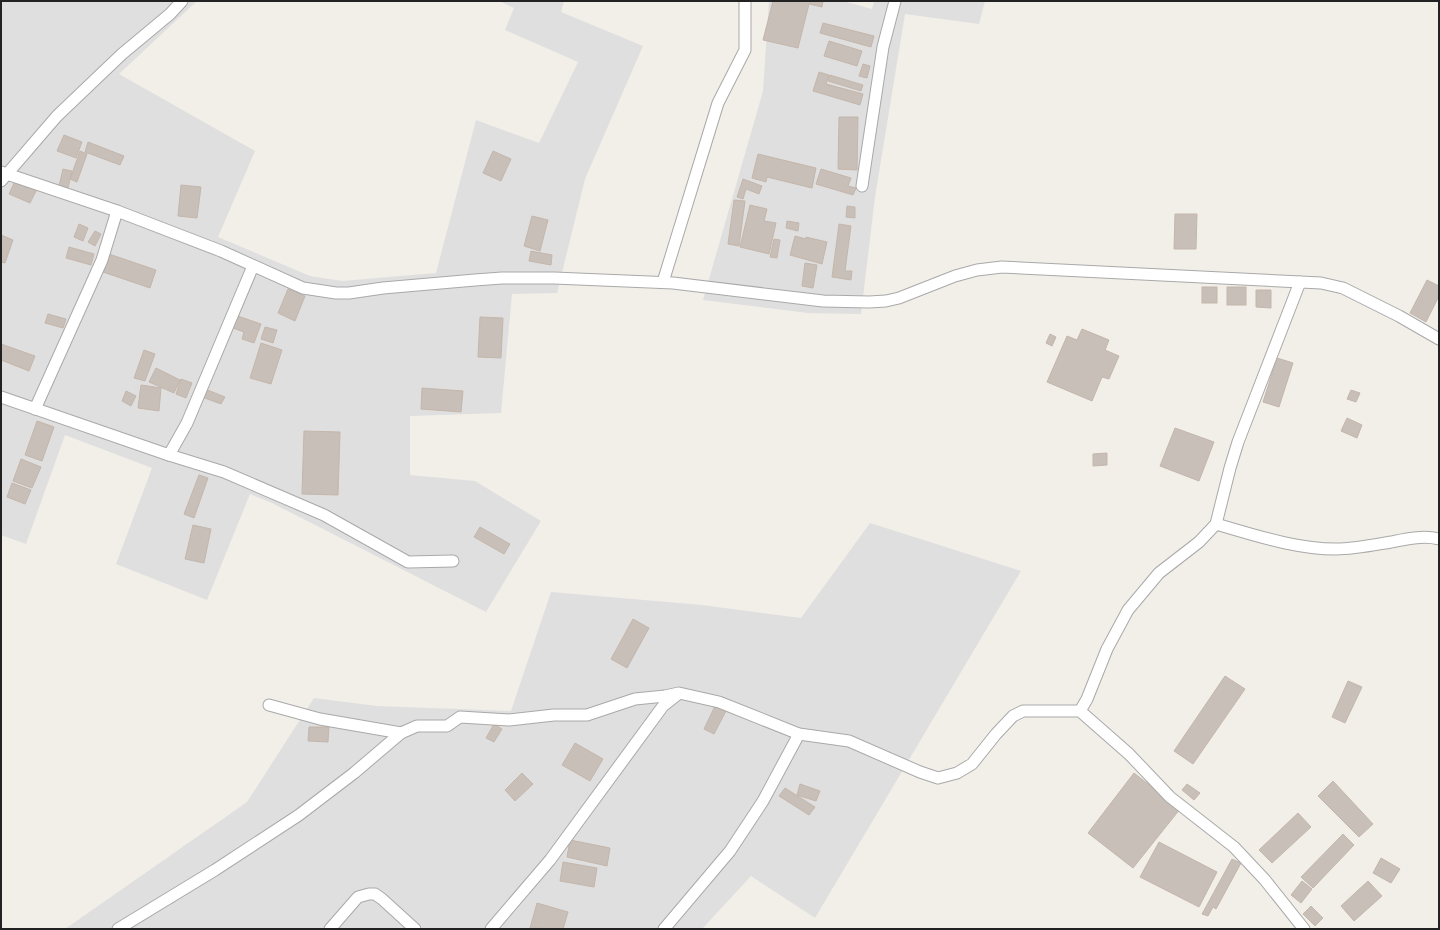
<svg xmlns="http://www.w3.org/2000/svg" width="1440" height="930" font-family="'Fira Sans Condensed',sans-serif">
<rect width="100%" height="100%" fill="#f2efe9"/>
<g fill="#e0dfdf">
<path d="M 1,1 L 197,1 L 119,74 L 255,151 L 218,237 L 310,276 L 342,281 L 436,273 L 476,120 L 539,143 L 578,62 L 505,30 L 514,8 L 499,1 L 564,1 L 561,12 L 643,46 L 585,179 L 557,293 L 512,294 L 501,413 L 410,416 L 410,475 L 475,481 L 541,521 L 486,612 L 272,503 L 250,494 L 207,600 L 116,564 L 152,468 L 65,435 L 26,544 L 1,535 Z"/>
<path d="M 769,1 L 843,1 L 872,9 L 874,1 L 985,1 L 979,24 L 905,14 L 875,197 L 861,314 L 808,313 L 703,300 L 763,91 Z"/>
<path d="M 870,523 L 1021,571 L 815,918 L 751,876 L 702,929 L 65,929 L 247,802 L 314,698 L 377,706 L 511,711 L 551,592 L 702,605 L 801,618 Z"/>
</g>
<g fill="#c7bfb8" stroke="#c4b6ab">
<path d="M 773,1 L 823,1 L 822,7 L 809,4 L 798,48 L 763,40 Z"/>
<path d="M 823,23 L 874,36 L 871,47 L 820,33 Z"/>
<path d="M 829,41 L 862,51 L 857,66 L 824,56 Z"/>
<path d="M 863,64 L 870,66 L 867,78 L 859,76 Z"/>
<path d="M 819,72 L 829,75 L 826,84 L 863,94 L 860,105 L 813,91 Z"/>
<path d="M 830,75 L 863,85 L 861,91 L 828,81 Z"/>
<path d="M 839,117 L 858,117 L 857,170 L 838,169 Z"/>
<path d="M 64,135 L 82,142 L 76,158 L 57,151 Z"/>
<path d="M 88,142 L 124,156 L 120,165 L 85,152 Z"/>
<path d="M 80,151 L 87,154 L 77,182 L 70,179 Z"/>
<path d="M 493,151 L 511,159 L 501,181 L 483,173 Z"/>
<path d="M 758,154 L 816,168 L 812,188 L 767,177 L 766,182 L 752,178 Z"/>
<path d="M 63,169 L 72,171 L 68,188 L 59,186 Z"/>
<path d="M 821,169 L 851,178 L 848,186 L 856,188 L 853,195 L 816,184 Z"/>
<path d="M 743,179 L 762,186 L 759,194 L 746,189 L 743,199 L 737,197 Z"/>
<path d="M 15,181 L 36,191 L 30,203 L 9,194 Z"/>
<path d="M 181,185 L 201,187 L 197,218 L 178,216 Z"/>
<path d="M 734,200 L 745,201 L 739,246 L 728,244 Z"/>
<path d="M 750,205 L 767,209 L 764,221 L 776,223 L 769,254 L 740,247 Z"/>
<path d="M 847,206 L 855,207 L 855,218 L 846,217 Z"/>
<path d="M 1175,214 L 1197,214 L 1196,249 L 1174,249 Z"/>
<path d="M 532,216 L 548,220 L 540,251 L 524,246 Z"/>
<path d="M 787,221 L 799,223 L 798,231 L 786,228 Z"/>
<path d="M 79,224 L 88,228 L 83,241 L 74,237 Z"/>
<path d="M 839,224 L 851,226 L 845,271 L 852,271 L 851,280 L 832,277 Z"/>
<path d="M 95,231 L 101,234 L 95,246 L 88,242 Z"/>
<path d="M 1,235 L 13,240 L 5,263 L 1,262 Z"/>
<path d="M 795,236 L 806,239 L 806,237 L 827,242 L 822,264 L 790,255 Z"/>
<path d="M 774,239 L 780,240 L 777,258 L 770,257 Z"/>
<path d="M 69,247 L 94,254 L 91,265 L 66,258 Z"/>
<path d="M 531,251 L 552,255 L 551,265 L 529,261 Z"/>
<path d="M 109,254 L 156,270 L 150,288 L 103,272 Z"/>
<path d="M 805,263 L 817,265 L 813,288 L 802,286 Z"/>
<path d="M 1427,280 L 1439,286 L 1439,296 L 1426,322 L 1410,313 Z"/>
<rect x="1202" y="287" width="15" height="16"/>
<rect x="1227" y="287" width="19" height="18"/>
<path d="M 288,289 L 305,296 L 295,321 L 278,313 Z"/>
<path d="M 1256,290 L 1271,290 L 1271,308 L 1256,307 Z"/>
<path d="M 48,314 L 66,319 L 63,328 L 45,323 Z"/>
<path d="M 235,315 L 261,324 L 254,343 L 242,339 L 244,332 L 230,327 Z"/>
<path d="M 480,317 L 503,318 L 501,358 L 478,357 Z"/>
<path d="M 265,327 L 277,330 L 273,343 L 261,339 Z"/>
<path d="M 1082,329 L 1109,340 L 1105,350 L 1119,356 L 1109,379 L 1102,377 L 1092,401 L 1047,382 L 1067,336 L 1077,340 Z"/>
<path d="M 1050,334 L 1056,337 L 1052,346 L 1046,343 Z"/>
<path d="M 261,343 L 282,350 L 271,384 L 250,378 Z"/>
<path d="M 1,344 L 35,356 L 29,371 L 1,360 Z"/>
<path d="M 144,350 L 155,354 L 145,381 L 134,378 Z"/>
<path d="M 1277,358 L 1293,363 L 1279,407 L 1263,402 Z"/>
<path d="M 156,368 L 180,380 L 174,393 L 149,382 Z"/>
<path d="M 181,379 L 192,383 L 186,398 L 176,394 Z"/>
<path d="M 141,385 L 161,388 L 159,411 L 138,408 Z"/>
<path d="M 422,388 L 463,391 L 461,412 L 421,409 Z"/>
<path d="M 205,389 L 225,397 L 221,404 L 202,397 Z"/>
<path d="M 1351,390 L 1360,393 L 1356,402 L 1347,399 Z"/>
<path d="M 126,391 L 136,396 L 131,406 L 122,401 Z"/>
<path d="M 1347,418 L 1362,425 L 1357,438 L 1341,431 Z"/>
<path d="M 37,421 L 54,427 L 42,461 L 25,455 Z"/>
<path d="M 1175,428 L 1214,442 L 1199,481 L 1160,466 Z"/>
<path d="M 304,431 L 340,432 L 338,495 L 302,494 Z"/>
<path d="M 1107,453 L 1107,465 L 1093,466 L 1093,454 Z"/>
<path d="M 21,459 L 41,467 L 32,488 L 13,481 Z"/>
<path d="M 199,475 L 208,478 L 194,518 L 184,514 Z"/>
<path d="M 12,483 L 31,490 L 25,504 L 7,497 Z"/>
<path d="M 193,525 L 211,529 L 204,563 L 185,559 Z"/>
<path d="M 480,527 L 510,544 L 504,554 L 474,537 Z"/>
<path d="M 633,619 L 649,628 L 627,668 L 611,659 Z"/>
<path d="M 1225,676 L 1245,689 L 1193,764 L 1174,751 Z"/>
<path d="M 1348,681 L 1362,687 L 1345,723 L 1332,717 Z"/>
<path d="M 715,706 L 726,711 L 714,734 L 704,729 Z"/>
<path d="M 494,724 L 502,729 L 494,742 L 486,738 Z"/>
<path d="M 309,727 L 329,727 L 328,742 L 308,741 Z"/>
<path d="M 575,743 L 603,759 L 590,781 L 562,765 Z"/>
<path d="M 522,773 L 533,784 L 515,801 L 505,790 Z"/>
<path d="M 1134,773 L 1180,809 L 1133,868 L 1088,833 Z"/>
<path d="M 1333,781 L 1373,824 L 1359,837 L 1318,796 Z"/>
<path d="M 800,784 L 820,791 L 816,801 L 797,795 Z"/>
<path d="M 1187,784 L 1200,793 L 1194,800 L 1182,790 Z"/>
<path d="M 785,788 L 815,807 L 809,815 L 779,796 Z"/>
<path d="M 1298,813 L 1311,827 L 1272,863 L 1259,850 Z"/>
<path d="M 1343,834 L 1354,845 L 1313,888 L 1301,877 Z"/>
<path d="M 570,840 L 610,848 L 607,866 L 567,857 Z"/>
<path d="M 1159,842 L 1217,872 L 1199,907 L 1140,877 Z"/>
<path d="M 1381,858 L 1400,869 L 1391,883 L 1373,873 Z"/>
<path d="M 1232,859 L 1241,863 L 1216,909 L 1213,907 L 1208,916 L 1202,914 Z"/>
<path d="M 563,862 L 597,868 L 594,887 L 560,881 Z"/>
<path d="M 1302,881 L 1312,889 L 1301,903 L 1291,895 Z"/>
<path d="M 1368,881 L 1382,896 L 1354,921 L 1341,906 Z"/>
<path d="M 537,903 L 568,912 L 563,929 L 530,928 Z"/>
<path d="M 1311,906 L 1323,918 L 1315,926 L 1303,914 Z"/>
</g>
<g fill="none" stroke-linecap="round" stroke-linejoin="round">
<g stroke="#a9a9a9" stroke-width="13">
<g id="minor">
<path d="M 1,172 L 117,211 L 221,251 L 303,288 L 336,293 L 349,293 L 383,288 L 475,280 L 502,278 L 554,278 L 673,283 L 823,301 L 869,302 L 886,301 L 899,298 L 955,276 L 977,270 L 1002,267 L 1321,283 L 1343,288 L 1399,316 L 1439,339"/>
<path d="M 1,181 L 57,116 L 122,54 L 170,14 L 182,1"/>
<path d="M 862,186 L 883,47 L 895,1"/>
<path d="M 663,282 L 718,103 L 745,50 L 745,1"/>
<path d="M 1,397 L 169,455 L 224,472 L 324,515 L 408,562 L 453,561"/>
<path d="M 35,409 L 102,260 L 117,211"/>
<path d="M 169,455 L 187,423 L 253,266"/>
<path d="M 1216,524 C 1255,535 1295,549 1336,549 C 1354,549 1373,545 1391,542 C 1406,539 1423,535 1439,539"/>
<path d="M 269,705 L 320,719 L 401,733"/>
<path d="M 1080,711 L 1087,699 L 1107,649 L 1128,610 L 1159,573 L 1199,542 L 1216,524 L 1230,468 L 1238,442 L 1300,282"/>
<path d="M 118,929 L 215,870 L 299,815 L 354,773 L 401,733 L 417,726 L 447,726 L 460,717 L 509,720 L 554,715 L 587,715 L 635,699 L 665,696 L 679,693 L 719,702 L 799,734 L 849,741 L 920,772 L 938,778 L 957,773 L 972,764 L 996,734 L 1013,716 L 1023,711 L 1080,711 L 1129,754 L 1170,797 L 1234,847 L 1265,880 L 1304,929"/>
<path d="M 330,929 L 358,897 L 369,894 L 375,894 L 382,899 L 415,929"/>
<path d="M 491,929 L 550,860 L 663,706 L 677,695"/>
<path d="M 664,929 L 730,851 L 763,801 L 799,734"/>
</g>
</g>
<use href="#minor" stroke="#fff" stroke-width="11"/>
</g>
<rect width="1440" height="930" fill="none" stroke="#222222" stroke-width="4"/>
</svg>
